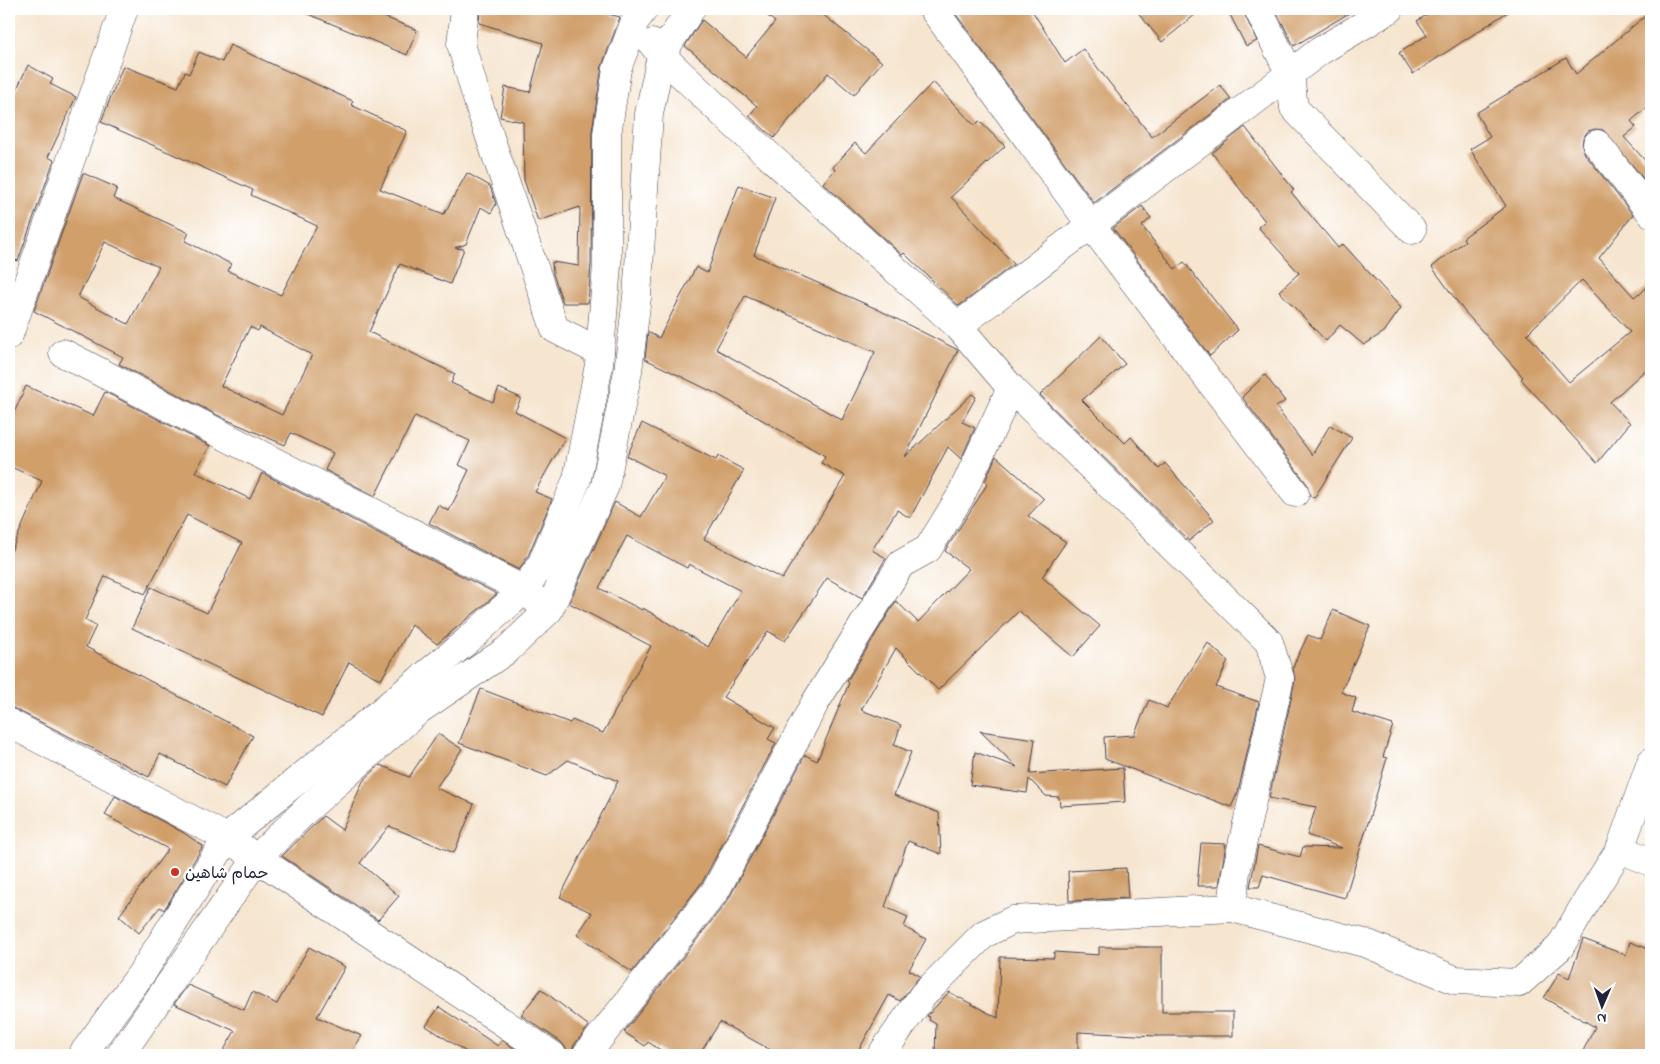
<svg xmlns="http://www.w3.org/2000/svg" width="1660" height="1064" font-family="'Indie Flower','Playpen Sans Arabic',sans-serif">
<rect width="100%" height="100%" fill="#fff"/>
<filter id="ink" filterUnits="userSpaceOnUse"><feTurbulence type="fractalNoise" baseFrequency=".02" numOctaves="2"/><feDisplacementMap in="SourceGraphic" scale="10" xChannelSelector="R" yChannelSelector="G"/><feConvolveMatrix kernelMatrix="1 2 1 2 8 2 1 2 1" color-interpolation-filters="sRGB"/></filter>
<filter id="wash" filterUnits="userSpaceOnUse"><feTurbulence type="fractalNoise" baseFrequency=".0096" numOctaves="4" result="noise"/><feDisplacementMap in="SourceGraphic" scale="20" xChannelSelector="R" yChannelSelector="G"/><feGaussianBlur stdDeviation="1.12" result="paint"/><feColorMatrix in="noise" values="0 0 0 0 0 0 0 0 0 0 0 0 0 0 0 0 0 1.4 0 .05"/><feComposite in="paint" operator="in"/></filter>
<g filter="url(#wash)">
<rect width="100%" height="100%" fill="#f6e5cf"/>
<g id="blocks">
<g fill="#d09f6b" fill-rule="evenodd">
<path d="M 296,9 L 364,9 L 417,30 L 407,55 Z"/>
<path d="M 480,9 L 589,9 L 620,17 L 602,66 L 592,132 L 591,264 L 588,303 L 563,303 L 553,274 L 552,262 L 579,266 L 580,207 L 538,221 L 524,180 L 523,122 L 500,117 L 505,87 L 530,92 L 543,43 L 479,23 Z"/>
<path d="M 759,9 L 816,9 L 882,62 L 854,95 L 828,73 L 774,138 L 749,116 L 757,106 L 685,46 L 702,20 L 746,57 L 775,22 Z"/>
<path d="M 952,9 L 1031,9 L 1065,63 L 1083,49 L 1152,137 L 1220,85 L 1231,99 L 1094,203 Z"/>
<path d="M 1135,9 L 1202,9 L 1162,42 Z"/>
<path d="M 1227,9 L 1242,9 L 1257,41 L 1246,46 Z"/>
<path d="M 1275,9 L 1356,9 L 1294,46 Z"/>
<path d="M 1436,9 L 1512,9 L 1413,74 L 1399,53 L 1427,35 L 1417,21 Z"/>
<path d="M 1651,11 L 1651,104 L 1631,121 L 1636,127 L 1624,137 L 1651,167 L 1651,188 L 1603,130 L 1595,129 L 1588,131 L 1583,138 L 1582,146 L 1585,154 L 1633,215 L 1599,258 L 1634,297 L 1638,294 L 1639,295 L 1651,283 L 1651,365 L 1610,402 L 1630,423 L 1597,463 L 1521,379 L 1523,377 L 1464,311 L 1432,267 L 1465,241 L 1463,238 L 1506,206 L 1470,149 L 1490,137 L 1476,113 L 1566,58 L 1576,74 ZM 1582,280 L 1630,332 L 1569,382 L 1527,334 Z"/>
<path d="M 230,45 L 353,101 L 351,105 L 407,131 L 380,189 L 444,214 L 467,173 L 490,186 L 496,204 L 491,213 L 481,207 L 466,244 L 455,248 L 464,249 L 450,284 L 400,264 L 369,332 L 455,374 L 451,383 L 493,402 L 499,388 L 521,398 L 515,411 L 565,438 L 535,492 L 552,499 L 528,556 L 519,570 L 429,523 L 438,505 L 449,511 L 469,470 L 459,465 L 470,441 L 415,416 L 375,496 L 325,470 L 333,453 L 291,433 L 285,445 L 225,419 L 119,364 L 123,357 L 34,311 L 83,173 L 117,188 L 113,198 L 189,233 L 185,241 L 231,264 L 228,271 L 281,295 L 317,226 L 251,195 L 253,190 L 101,122 L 123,66 L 178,87 L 185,72 L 189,74 L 199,52 L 222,62 ZM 105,242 L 159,267 L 128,324 L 78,297 ZM 250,327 L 258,331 L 260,327 L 312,355 L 282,415 L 221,386 Z"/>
<path d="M 28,65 L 53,79 L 50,84 L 76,97 L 48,157 L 54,160 L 18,261 L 9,258 L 9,106 Z"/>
<path d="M 933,82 L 975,126 L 979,121 L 1005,146 L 951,197 L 1014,264 L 959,306 L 904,253 L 902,255 L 823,183 L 835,170 L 833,167 L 855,143 L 866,153 Z"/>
<path d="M 1245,127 L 1294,190 L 1291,192 L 1338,248 L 1343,244 L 1401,308 L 1384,332 L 1364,345 L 1340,325 L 1326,341 L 1279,291 L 1299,273 L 1258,227 L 1265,221 L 1212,153 Z"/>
<path d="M 739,185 L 775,198 L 754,255 L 877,309 L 958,350 L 905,457 L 972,394 L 976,397 L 962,422 L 975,428 L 961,459 L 948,447 L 910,518 L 897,510 L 872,550 L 886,558 L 862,598 L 827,578 L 785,641 L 768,631 L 723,697 L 775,728 L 768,739 L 776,743 L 703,881 L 632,972 L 577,935 L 592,913 L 560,897 L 618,781 L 568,760 L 547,776 L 459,743 L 481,689 L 570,723 L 572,720 L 603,733 L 651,646 L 569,603 L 615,502 L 641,517 L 665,476 L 627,456 L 642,423 L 716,460 L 718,456 L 744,470 L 704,539 L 782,579 L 845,476 L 821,463 L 825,456 L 717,394 L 645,359 L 648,332 L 659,338 L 696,267 L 707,273 ZM 745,296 L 875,352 L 842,420 L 716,349 ZM 627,536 L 687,568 L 689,564 L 741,591 L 708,647 L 643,608 L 642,610 L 599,588 Z"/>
<path d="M 1142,206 L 1151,218 L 1142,226 L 1175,269 L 1184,262 L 1238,330 L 1210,356 L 1113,228 Z"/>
<path d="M 1101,336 L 1125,364 L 1082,400 L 1125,443 L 1131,437 L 1159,469 L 1165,463 L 1214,520 L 1189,541 L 1040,395 Z"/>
<path d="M 1265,375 L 1285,401 L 1276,407 L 1312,455 L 1330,425 L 1352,438 L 1314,498 L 1310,496 L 1307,484 L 1242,397 Z"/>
<path d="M 26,386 L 93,416 L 105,392 L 210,446 L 195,472 L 250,499 L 262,473 L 497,594 L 437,644 L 412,625 L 381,680 L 349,662 L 322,717 L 132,628 L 151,587 L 207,613 L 242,543 L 187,515 L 145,594 L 105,576 L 85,620 L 96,626 L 86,647 L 253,736 L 225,787 L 160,754 L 149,777 L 9,706 L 9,556 L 42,481 L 9,466 L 9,424 Z"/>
<path d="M 996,456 L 1044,499 L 1028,516 L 1066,542 L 1042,577 L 1100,626 L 1073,657 L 1019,611 L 938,690 L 896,648 L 861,710 L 901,725 L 894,745 L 911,752 L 894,795 L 939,813 L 941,854 L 908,841 L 885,907 L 908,917 L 904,927 L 926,939 L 909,970 L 920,976 L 900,1001 L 889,995 L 856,1055 L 780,1055 L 720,1022 L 699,1055 L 668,1055 L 648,1042 L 645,1046 L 624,1032 L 728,900 L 805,755 L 817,761 L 849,683 L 847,681 L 896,601 L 918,622 L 969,569 L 945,551 L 988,483 L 985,481 Z"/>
<path d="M 1333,610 L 1370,626 L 1341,692 L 1356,698 L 1352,712 L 1393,725 L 1383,757 L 1387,758 L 1368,823 L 1345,898 L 1263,875 L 1259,887 L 1250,887 L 1258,846 L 1300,857 L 1303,847 L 1342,848 L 1307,835 L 1316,807 L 1269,798 L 1295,681 L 1293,668 L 1295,662 L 1308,635 L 1320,640 Z"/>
<path d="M 1208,643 L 1228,661 L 1216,687 L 1259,702 L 1238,792 L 1231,807 L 1105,759 L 1104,737 L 1134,735 L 1149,700 L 1167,708 Z"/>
<path d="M 980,731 L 1035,739 L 1030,774 L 1123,768 L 1125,802 L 1060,806 L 1059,797 L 1046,796 L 1029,779 L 1027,793 L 970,785 L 975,752 L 1017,767 Z"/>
<path d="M 438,734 L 462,749 L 436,788 L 474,804 L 454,853 L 389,826 L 360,863 L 399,896 L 378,920 L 282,856 L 323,816 L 342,830 L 363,781 L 380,765 L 409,777 Z"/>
<path d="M 115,796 L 184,833 L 203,846 L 164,910 L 160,907 L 139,933 L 119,916 L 168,849 L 105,815 Z"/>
<path d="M 1201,843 L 1226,844 L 1219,886 L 1197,886 Z"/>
<path d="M 1126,868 L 1128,898 L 1069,901 L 1068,871 Z"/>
<path d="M 1583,939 L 1626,955 L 1630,942 L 1651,950 L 1651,1045 L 1646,1055 L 1581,1055 L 1595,1027 L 1544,998 L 1559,973 L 1569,978 Z"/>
<path d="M 309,947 L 345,967 L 317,1017 L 362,1036 L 349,1055 L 221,1055 L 235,1031 L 174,1004 L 188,985 L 244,1010 L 252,992 L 277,1004 Z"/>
<path d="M 1099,947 L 1162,947 L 1162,1012 L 1233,1012 L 1233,1036 L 1156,1036 L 1078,1032 L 1078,1055 L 935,1055 L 936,1024 L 929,1020 L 930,1017 L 927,1016 L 949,992 L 998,1018 L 1000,957 L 1054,958 L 1054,952 L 1099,955 Z"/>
<path d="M 541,989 L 589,1026 L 574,1045 L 571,1055 L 568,1055 L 566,1048 L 561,1042 L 521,1015 Z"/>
<path d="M 439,1007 L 498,1046 L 502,1040 L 524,1055 L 471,1055 L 426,1026 Z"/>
</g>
</g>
</g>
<g filter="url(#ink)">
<use href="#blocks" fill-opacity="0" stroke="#423f51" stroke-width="1"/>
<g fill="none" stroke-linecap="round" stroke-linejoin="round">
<g stroke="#423f51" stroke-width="29">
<g id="minor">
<path d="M 465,9 L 461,44 L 478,102 L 555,329 L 600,352"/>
<path d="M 933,9 L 1091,225 L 1295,493"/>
<path d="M 1258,9 L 1290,74 L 1294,108 L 1412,230"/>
<path d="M 652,43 L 661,55 L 735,125 L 958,326 L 1011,388 L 1269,642 L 1280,678 L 1236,872 L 1232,908"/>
<path d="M 1597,144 L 1651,213"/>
<path d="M 958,326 L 1320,51 L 1390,9"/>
<path d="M 9,335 L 124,9"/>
<path d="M 63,353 L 524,590 L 536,600"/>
<path d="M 9,723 L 227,838 L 552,1055"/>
<path d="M 1620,849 L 1651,862"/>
<path d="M 82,1055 L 144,970 L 227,838 L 467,641 L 524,590 L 542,563 L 577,479 L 599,365 L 607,265 L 607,134 L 617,69 L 635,21 L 644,9"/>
<path d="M 120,1055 L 258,857 L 307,809 L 419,710 L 507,650 L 549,610 L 605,486 L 628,371 L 637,297 L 649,114 L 661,55 L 691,9"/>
<path d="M 586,1055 L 716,890 L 815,703 L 901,564 L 928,549 L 960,497 L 1011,388"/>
<path d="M 881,1055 L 923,995 L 984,934 L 1013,920 L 1232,908 L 1368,944 L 1455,980 L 1519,983 L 1560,947 L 1585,904 L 1620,849 L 1651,762"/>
</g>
</g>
<use href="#minor" stroke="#fff" stroke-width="28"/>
</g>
</g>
<circle fill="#c8321e" stroke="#fff" stroke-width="2" cx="175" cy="872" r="5"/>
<g text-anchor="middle" stroke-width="4.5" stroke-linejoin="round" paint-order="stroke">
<g font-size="16" fill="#22223b" stroke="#fff" text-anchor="start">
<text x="185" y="878">حمام شاهین</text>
</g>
</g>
<rect width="1660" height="1064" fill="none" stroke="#fff" stroke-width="30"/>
<g transform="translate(1602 1006) rotate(182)" stroke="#ffffff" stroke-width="4" paint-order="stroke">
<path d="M0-4L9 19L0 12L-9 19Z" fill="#22223b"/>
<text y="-8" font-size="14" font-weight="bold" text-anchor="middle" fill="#22223b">N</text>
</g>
</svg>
